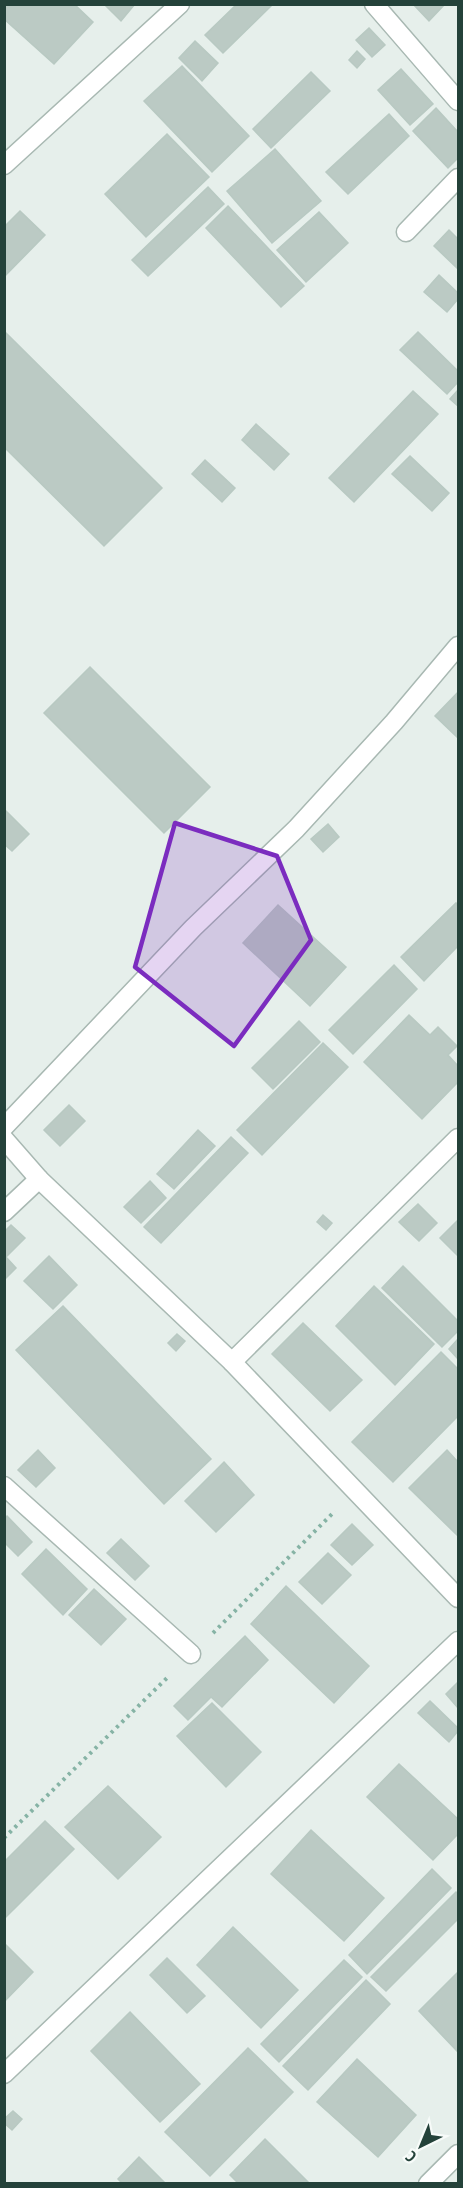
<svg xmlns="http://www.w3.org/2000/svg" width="463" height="2188" font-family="'PT Sans Narrow',sans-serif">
<rect width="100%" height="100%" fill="#e6efeb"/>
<g fill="#bbcac4" stroke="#b8c9c2" stroke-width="1.5">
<path d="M 4,4 L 74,4 L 93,22 L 54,64 L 4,19 Z"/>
<path d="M 104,4 L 135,4 L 121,21 Z"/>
<path d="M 237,4 L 273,4 L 223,53 L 205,35 Z"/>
<path d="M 413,4 L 445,4 L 429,21 Z"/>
<path d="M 369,28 L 385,45 L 372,57 L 356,40 Z"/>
<path d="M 195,41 L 218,63 L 202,81 L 179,58 Z"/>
<path d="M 357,51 L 365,59 L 357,68 L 349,60 Z"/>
<path d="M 182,66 L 249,136 L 212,172 L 144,101 Z"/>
<path d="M 401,69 L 433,104 L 410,125 L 378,90 Z"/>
<path d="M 311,72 L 330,91 L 271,148 L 253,129 Z"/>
<path d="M 436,108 L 458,132 L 458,158 L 448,168 L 413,131 Z"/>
<path d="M 389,114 L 409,136 L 348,194 L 326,172 Z"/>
<path d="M 167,134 L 209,177 L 146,237 L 105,194 Z"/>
<path d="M 275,149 L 321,201 L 272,243 L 227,191 Z"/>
<path d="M 208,187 L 224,204 L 148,276 L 132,260 Z"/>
<path d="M 228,206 L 304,286 L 281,307 L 206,228 Z"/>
<path d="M 20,211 L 45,235 L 4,277 L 4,227 Z"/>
<path d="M 319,212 L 348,243 L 306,282 L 277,250 Z"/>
<path d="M 449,230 L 458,239 L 458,269 L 434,246 Z"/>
<path d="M 439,275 L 458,293 L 458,299 L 447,312 L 424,292 Z"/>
<path d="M 4,331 L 162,488 L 104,546 L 4,447 Z"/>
<path d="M 418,332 L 458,371 L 458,382 L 447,394 L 400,350 Z"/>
<path d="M 458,390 L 458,406 L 450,399 Z"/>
<path d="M 413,391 L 438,414 L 354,502 L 329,478 Z"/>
<path d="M 256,424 L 289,454 L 274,470 L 242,440 Z"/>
<path d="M 410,456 L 449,493 L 432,511 L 392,474 Z"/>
<path d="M 205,460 L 235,488 L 222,502 L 192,474 Z"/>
<path d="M 90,667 L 210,787 L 164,833 L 44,713 Z"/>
<path d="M 458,692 L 458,738 L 435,716 Z"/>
<path d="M 4,809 L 29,834 L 12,851 L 4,844 Z"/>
<path d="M 328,824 L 339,837 L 323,852 L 311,839 Z"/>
<path d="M 456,903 L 458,906 L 458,946 L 424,981 L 401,957 Z"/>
<path d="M 278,905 L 346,967 L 310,1006 L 243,943 Z"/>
<path d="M 394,965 L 417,989 L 353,1054 L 329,1030 Z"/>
<path d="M 409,1015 L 430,1035 L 438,1027 L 457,1046 L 448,1055 L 458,1066 L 458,1082 L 422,1119 L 364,1062 Z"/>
<path d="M 299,1021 L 320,1042 L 273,1089 L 252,1068 Z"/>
<path d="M 323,1043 L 348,1067 L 262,1155 L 237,1130 Z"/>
<path d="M 69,1105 L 85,1121 L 60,1146 L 44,1130 Z"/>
<path d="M 198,1130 L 215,1146 L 174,1189 L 157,1174 Z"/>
<path d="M 231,1137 L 248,1153 L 161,1243 L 144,1227 Z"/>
<path d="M 150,1181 L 166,1198 L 141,1223 L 124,1207 Z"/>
<path d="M 418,1204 L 437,1223 L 419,1241 L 399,1222 Z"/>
<path d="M 323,1215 L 332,1223 L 326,1230 L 317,1222 Z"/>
<path d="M 458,1220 L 458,1256 L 440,1238 Z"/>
<path d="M 11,1225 L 25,1238 L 6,1257 L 16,1268 L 4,1280 L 4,1232 Z"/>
<path d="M 49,1256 L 77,1285 L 53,1309 L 24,1281 Z"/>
<path d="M 403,1266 L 458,1321 L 458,1331 L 442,1347 L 382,1288 Z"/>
<path d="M 374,1286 L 434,1344 L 395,1385 L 336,1326 Z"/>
<path d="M 63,1306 L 211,1459 L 164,1504 L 16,1350 Z"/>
<path d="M 303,1323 L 362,1380 L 330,1411 L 272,1354 Z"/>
<path d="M 177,1334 L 185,1341 L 176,1351 L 168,1343 Z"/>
<path d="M 458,1339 L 458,1359 L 449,1349 Z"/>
<path d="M 441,1352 L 458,1369 L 458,1416 L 393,1482 L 352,1442 Z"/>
<path d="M 38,1450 L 55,1468 L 36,1487 L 18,1470 Z"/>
<path d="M 447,1450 L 458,1462 L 458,1536 L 409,1488 Z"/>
<path d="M 224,1462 L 254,1495 L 216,1532 L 185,1501 Z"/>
<path d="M 7,1516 L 32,1542 L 18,1556 L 4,1542 L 4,1519 Z"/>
<path d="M 352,1524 L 373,1545 L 352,1565 L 331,1545 Z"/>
<path d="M 121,1539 L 149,1566 L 135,1580 L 107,1553 Z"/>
<path d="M 46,1549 L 87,1589 L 63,1615 L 22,1574 Z"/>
<path d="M 328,1553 L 351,1575 L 322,1604 L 299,1582 Z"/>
<path d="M 286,1586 L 369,1666 L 334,1703 L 251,1624 Z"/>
<path d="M 94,1589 L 126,1619 L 101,1645 L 69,1615 Z"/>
<path d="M 245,1636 L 268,1660 L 222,1707 L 211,1697 L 188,1720 L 174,1706 Z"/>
<path d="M 458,1682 L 458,1708 L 446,1694 Z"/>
<path d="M 430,1701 L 458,1728 L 458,1731 L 449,1742 L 418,1713 Z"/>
<path d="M 212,1703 L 261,1752 L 226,1787 L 177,1736 Z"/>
<path d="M 399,1764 L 458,1819 L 458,1834 L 433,1860 L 367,1797 Z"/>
<path d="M 108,1786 L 161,1837 L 118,1879 L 65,1827 Z"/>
<path d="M 45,1821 L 74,1849 L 4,1919 L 4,1862 Z"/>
<path d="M 311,1830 L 384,1898 L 344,1941 L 271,1874 Z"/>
<path d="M 432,1869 L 451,1888 L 367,1974 L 349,1955 Z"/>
<path d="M 456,1892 L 458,1894 L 458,1919 L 386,1991 L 371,1977 Z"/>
<path d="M 233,1927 L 298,1990 L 261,2028 L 197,1965 Z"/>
<path d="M 4,1943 L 33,1972 L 4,2002 Z"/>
<path d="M 167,1958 L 205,1996 L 187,2013 L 150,1975 Z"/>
<path d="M 344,1960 L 362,1977 L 279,2062 L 261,2044 Z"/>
<path d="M 458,1972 L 458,2052 L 419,2011 Z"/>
<path d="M 366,1980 L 390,2004 L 308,2090 L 283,2066 Z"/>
<path d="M 130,2012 L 200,2084 L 160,2122 L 91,2051 Z"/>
<path d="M 248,2048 L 293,2092 L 210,2176 L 165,2132 Z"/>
<path d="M 357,2059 L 416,2115 L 378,2157 L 317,2102 Z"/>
<path d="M 13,2111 L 22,2119 L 12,2130 L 4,2123 L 4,2119 Z"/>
<path d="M 265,2139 L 310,2184 L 239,2184 L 230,2175 Z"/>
<path d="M 139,2157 L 166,2184 L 123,2184 L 118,2179 Z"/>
</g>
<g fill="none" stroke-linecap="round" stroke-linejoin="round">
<g stroke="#a8b8b2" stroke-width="21">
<g id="minor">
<path d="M 374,4 L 458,101"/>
<path d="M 4,165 L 180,4"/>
<path d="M 406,232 L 458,178"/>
<path d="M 4,1127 L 193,928 L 296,829 L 394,722 L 458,646"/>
<path d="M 4,1139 L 39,1179 L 232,1362 L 458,1598"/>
<path d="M 4,1212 L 39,1179"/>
<path d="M 232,1362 L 458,1138"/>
<path d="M 4,1486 L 191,1654"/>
<path d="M 4,2074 L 458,1641"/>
<path d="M 428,2184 L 458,2154"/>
</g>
</g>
<g stroke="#86b3a5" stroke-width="4" stroke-dasharray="3 4.5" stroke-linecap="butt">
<path d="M 213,1633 L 335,1511"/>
<path d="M 4,1838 L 169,1676"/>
</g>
<use href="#minor" stroke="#fff" stroke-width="18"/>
</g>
<path fill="#7b2cbf" fill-opacity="0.2" stroke="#7b2cbf" stroke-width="4.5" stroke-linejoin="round" d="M 175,823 L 277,856 L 311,940 L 234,1046 L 135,967 Z"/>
<rect width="463" height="2188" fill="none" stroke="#24423a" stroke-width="12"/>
<g transform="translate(421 2146) rotate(223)" stroke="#f7fbf9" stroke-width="4.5" paint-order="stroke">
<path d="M0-4.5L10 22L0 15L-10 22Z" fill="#24423a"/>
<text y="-9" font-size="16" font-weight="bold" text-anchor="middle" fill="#24423a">С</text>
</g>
</svg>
